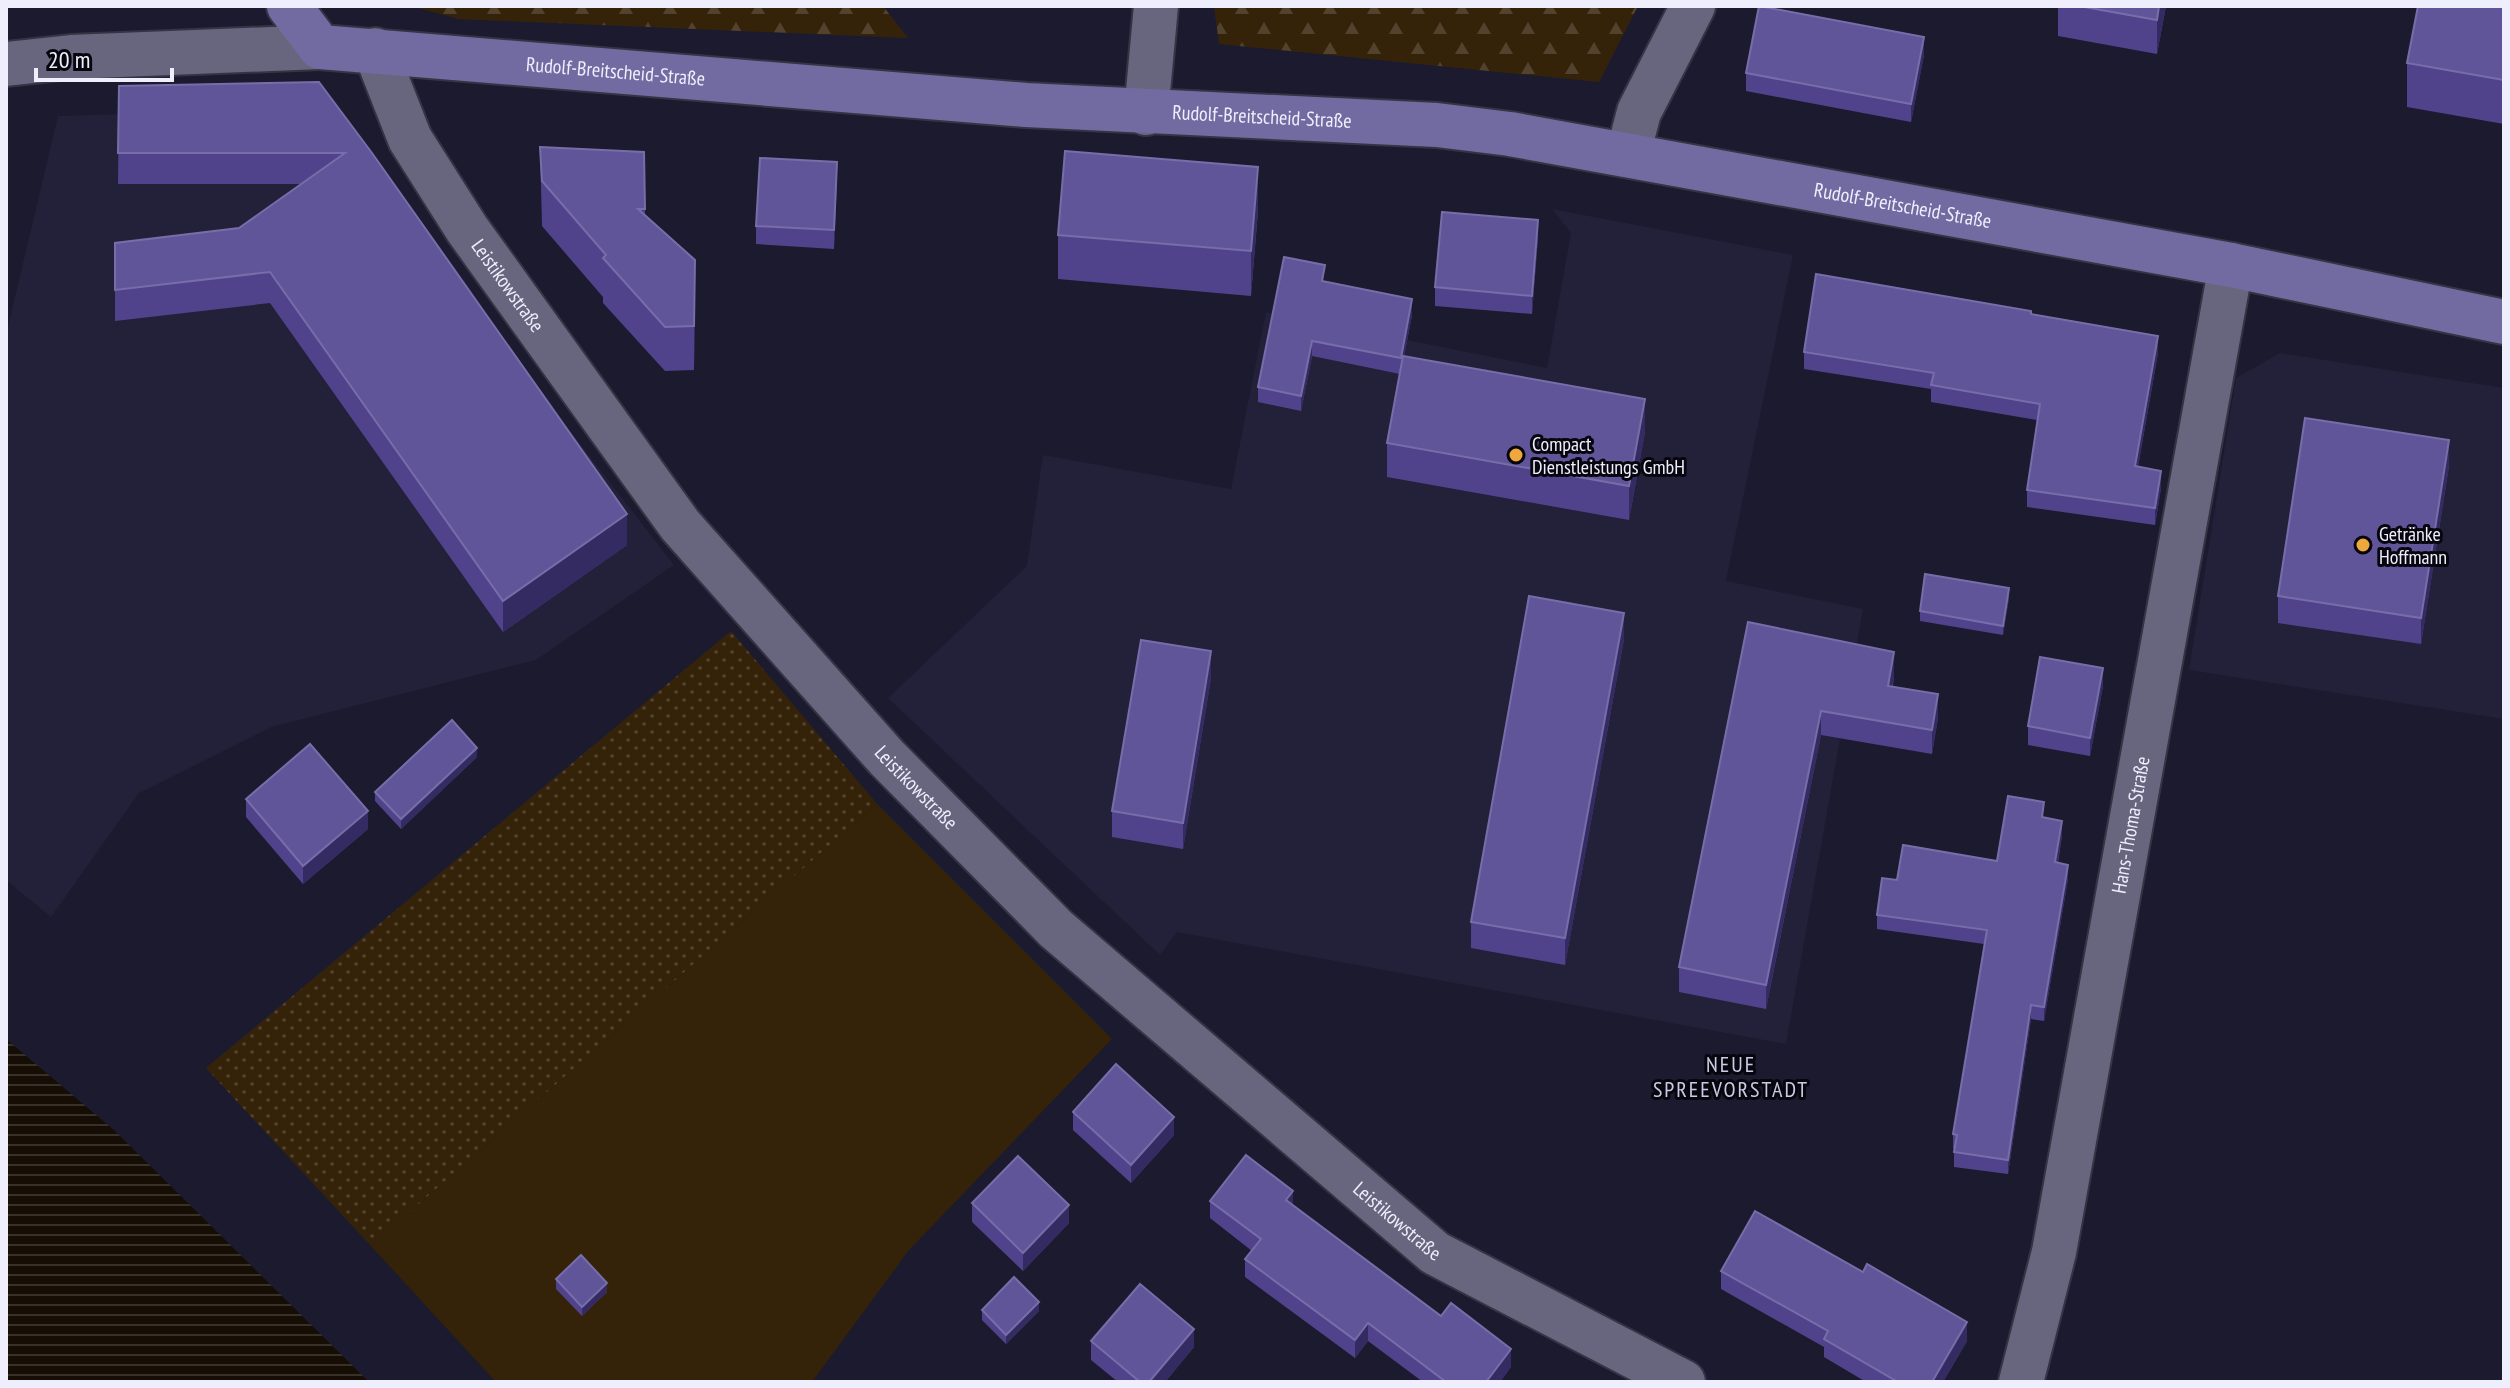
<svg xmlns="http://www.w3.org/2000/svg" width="2510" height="1388" font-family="'PT Sans Narrow',sans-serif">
<defs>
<pattern id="grass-dots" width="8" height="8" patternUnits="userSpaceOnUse" patternTransform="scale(2)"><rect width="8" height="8" fill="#352309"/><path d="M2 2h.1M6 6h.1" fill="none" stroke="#53432e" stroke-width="1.8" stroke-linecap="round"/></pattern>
<pattern id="forest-firs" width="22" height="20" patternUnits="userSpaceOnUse" patternTransform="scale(2)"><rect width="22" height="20" fill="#352309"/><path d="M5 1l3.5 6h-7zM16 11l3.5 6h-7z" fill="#53432e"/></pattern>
<pattern id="water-rules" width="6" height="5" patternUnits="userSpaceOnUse" patternTransform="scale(2)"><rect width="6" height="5" fill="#160d04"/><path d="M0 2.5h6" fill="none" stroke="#38312a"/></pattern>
</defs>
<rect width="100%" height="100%" fill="#1c1a2e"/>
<g fill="#23203a">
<path d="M 320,108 L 674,565 L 536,660 L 271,727 L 139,793 L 51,917 L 6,880 L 6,335 L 58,116 Z"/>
<path d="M 1552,209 L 1793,255 L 1726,581 L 1863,609 L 1786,1044 L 1177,932 L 1160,955 L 888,698 L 1027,566 L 1043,455 L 1231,489 L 1266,312 L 1547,368 L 1571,233 Z"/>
<path d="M 2280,353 L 2504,388 L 2504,719 L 2189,670 L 2236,378 Z"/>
</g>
<path fill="url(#grass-dots)" d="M 731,631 L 877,804 L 371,1246 L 206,1068 Z"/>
<g fill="url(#forest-firs)">
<path d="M 411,6 L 883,6 L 908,38 L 459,19 Z"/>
<path d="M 1214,6 L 1638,6 L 1599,82 L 1219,44 Z"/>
</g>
<path fill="#352309" d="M 877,804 L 1112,1039 L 909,1250 L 812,1382 L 496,1382 L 371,1246 Z"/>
<path fill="url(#water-rules)" d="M 6,1039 L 114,1130 L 369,1382 L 6,1382 Z"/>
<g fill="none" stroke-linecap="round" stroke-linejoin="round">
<g stroke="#353444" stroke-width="48">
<g id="minor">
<path id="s1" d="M 375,50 L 410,139 L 467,229 L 680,525 L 887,758 L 1056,929 L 1435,1253 L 1683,1382"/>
<path d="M 6,64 L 71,57 L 320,47"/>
<path d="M 1146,113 L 1156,6"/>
<path d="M 1628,154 L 1639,112 L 1693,6"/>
<path id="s2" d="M 2021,1382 L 2054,1252 L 2231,265"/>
</g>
</g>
<g stroke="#353444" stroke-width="48">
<g id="secondary">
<path id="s3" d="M 289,6 L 320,47 L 1026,105 L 1437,125 L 1510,134 L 2231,265 L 2504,322"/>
</g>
</g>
<use href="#minor" stroke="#67667e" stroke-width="44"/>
<use href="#secondary" stroke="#726ba1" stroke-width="44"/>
</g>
<g fill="#50438c">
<path d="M 2058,6 L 2166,6 L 2157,54 L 2058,36 Z"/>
<path d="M 2504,6 L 2504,124 L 2407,107 L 2407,63 Z"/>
<path d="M 1924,55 L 1911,122 L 1746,91 L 1746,73 Z"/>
<path d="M 319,82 L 627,545 L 503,632 L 270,303 L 115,321 L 115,243 L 239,228 L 301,184 L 118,184 L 119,86 Z"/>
<path d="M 540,147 L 644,152 L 645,215 L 695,305 L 694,370 L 665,371 L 603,303 L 603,297 L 542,226 Z"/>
<path d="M 837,180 L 834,249 L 756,244 L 756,226 Z"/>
<path d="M 1258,211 L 1251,296 L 1058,279 L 1058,235 Z"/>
<path d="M 1538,238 L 1532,314 L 1435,306 L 1435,287 Z"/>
<path d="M 1325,281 L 1412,315 L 1404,356 L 1645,432 L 1629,520 L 1387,477 L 1387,443 L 1400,374 L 1312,356 L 1301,411 L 1258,402 L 1258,387 Z"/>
<path d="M 2031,314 L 2158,353 L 2138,467 L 2161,488 L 2155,525 L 2027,507 L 2027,490 L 2037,420 L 1931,402 L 1931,389 L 1804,369 L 1804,352 Z"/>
<path d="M 2449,466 L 2421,644 L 2278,623 L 2278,596 Z"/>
<path d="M 2009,598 L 2003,635 L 1920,621 L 1920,611 Z"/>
<path d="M 1748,622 L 1894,676 L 1893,686 L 1938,718 L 1932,754 L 1821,735 L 1766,1009 L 1679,992 L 1679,967 Z"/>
<path d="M 1624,639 L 1565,965 L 1471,948 L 1471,922 Z"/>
<path d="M 1211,678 L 1183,849 L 1112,837 L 1112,811 Z"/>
<path d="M 2103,686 L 2090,756 L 2028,745 L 2028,726 Z"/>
<path d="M 477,757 L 401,829 L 375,801 L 375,792 Z"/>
<path d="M 246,799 L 368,829 L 303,884 L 246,817 Z"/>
<path d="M 2044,817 L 2062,835 L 2058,863 L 2068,879 L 2044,1021 L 2031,1019 L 2008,1174 L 1954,1167 L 1954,1149 L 1953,1148 L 1953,1134 L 1984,944 L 1877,929 L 1877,915 L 1897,880 L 1997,861 Z"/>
<path d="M 1073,1112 L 1174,1135 L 1131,1183 L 1073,1130 Z"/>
<path d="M 1210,1201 L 1293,1206 L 1511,1367 L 1500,1382 L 1423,1382 L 1368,1341 L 1355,1358 L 1245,1277 L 1245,1259 L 1252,1251 L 1210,1218 Z"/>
<path d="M 972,1203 L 1069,1223 L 1023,1271 L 972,1222 Z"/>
<path d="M 1721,1271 L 1967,1341 L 1943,1382 L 1866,1382 L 1824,1357 L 1824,1347 L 1721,1289 Z"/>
<path d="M 556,1279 L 607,1292 L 582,1316 L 556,1289 Z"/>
<path d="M 982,1310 L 1039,1311 L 1006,1344 L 982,1320 Z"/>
<path d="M 1091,1341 L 1194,1347 L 1165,1382 L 1118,1382 L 1091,1360 Z"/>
</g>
<g fill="#342b62">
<path d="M 2159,6 L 2166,6 L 2157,54 L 2157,20 Z"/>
<path d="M 1924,37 L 1924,55 L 1911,122 L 1911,104 Z"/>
<path d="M 837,162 L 837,180 L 834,249 L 834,230 Z"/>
<path d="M 1258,167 L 1258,211 L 1251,296 L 1251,251 Z"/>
<path d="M 1538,220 L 1538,238 L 1532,314 L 1532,296 Z"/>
<path d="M 695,260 L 695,305 L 694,370 L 694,326 Z"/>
<path d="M 1412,299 L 1412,315 L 1401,374 L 1401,358 Z"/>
<path d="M 2158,336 L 2158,353 L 2135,483 L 2135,466 Z"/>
<path d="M 1312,341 L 1312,356 L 1301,411 L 1301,396 Z"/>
<path d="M 1645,399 L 1645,432 L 1629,520 L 1629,486 Z"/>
<path d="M 2449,440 L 2449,466 L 2421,644 L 2421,618 Z"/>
<path d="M 2161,471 L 2161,488 L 2155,525 L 2155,508 Z"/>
<path d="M 627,514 L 627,545 L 503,632 L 503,601 Z"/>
<path d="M 2009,588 L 2009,598 L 2003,635 L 2003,626 Z"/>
<path d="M 1624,613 L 1624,639 L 1565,965 L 1565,938 Z"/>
<path d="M 1211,651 L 1211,678 L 1183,849 L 1183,823 Z"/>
<path d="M 1894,652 L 1894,676 L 1888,710 L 1888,686 Z"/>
<path d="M 2103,668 L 2103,686 L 2090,756 L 2090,738 Z"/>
<path d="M 1938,694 L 1938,718 L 1932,754 L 1932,730 Z"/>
<path d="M 1821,711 L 1821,735 L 1766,1009 L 1766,985 Z"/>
<path d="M 477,748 L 477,757 L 401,829 L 401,819 Z"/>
<path d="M 368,811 L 368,829 L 303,884 L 303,866 Z"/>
<path d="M 2062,821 L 2062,835 L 2055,877 L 2055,862 Z"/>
<path d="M 2068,865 L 2068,879 L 2044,1021 L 2044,1007 Z"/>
<path d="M 2031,1005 L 2031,1019 L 2008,1174 L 2008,1160 Z"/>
<path d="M 1174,1117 L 1174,1135 L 1131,1183 L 1131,1165 Z"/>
<path d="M 1293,1191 L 1293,1209 L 1286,1200 Z"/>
<path d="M 1069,1205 L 1069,1223 L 1023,1271 L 1023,1253 Z"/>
<path d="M 607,1283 L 607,1292 L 582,1316 L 582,1307 Z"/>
<path d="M 1039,1302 L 1039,1311 L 1006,1344 L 1006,1335 Z"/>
<path d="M 1967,1322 L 1967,1341 L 1943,1382 L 1932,1382 Z"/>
<path d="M 1368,1323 L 1368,1341 L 1355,1358 L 1355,1340 Z"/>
<path d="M 1194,1329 L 1194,1347 L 1165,1382 L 1149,1382 Z"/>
<path d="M 1511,1349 L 1511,1367 L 1500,1382 L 1486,1382 Z"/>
</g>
<g fill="#615599" stroke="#776da8" stroke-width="2">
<path d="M 1759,6 L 1924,37 L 1911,104 L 1746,73 Z"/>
<path d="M 2079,6 L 2159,6 L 2157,20 Z"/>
<path d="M 2418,6 L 2504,6 L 2504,80 L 2407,63 Z"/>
<path d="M 319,82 L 372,153 L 627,514 L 503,601 L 270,272 L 115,290 L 115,243 L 239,228 L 345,153 L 118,153 L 119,86 Z"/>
<path d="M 540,147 L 644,152 L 645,209 L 638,209 L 695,260 L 694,326 L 665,327 L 603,258 L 606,255 L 542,181 Z"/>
<path d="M 1065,151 L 1258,167 L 1251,251 L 1058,235 Z"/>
<path d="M 760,158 L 837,162 L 834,230 L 756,226 Z"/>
<path d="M 1442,212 L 1538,220 L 1532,296 L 1435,287 Z"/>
<path d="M 1284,257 L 1325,265 L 1322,281 L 1412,299 L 1401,358 L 1312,341 L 1301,396 L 1258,387 Z"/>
<path d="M 1816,274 L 2031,311 L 2031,314 L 2158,336 L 2135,466 L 2161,471 L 2155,508 L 2027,490 L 2040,404 L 1931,385 L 1934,373 L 1804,352 Z"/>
<path d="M 1403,356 L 1645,399 L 1629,486 L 1387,443 Z"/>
<path d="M 2305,418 L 2449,440 L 2421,618 L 2278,596 Z"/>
<path d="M 1925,574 L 2009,588 L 2003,626 L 1920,611 Z"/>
<path d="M 1529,596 L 1624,613 L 1565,938 L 1471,922 Z"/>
<path d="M 1748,622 L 1894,652 L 1888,686 L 1938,694 L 1932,730 L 1821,711 L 1766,985 L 1679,967 Z"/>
<path d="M 1141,640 L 1211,651 L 1183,823 L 1112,811 Z"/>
<path d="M 2040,657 L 2103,668 L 2090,738 L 2028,726 Z"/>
<path d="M 452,720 L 477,748 L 401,819 L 375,792 Z"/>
<path d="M 310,744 L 368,811 L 303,866 L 246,799 Z"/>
<path d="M 2008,796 L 2044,802 L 2042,817 L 2062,821 L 2055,862 L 2068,865 L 2044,1007 L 2031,1005 L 2008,1160 L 1954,1152 L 1957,1135 L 1953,1134 L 1987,930 L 1877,915 L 1882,878 L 1897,880 L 1903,845 L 1997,861 Z"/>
<path d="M 1116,1064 L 1174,1117 L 1131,1165 L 1073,1112 Z"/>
<path d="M 1246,1155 L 1293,1191 L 1286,1200 L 1441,1316 L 1451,1303 L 1511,1349 L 1486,1382 L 1446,1382 L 1368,1323 L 1355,1340 L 1245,1259 L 1261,1239 L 1210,1201 Z"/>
<path d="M 1018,1156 L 1069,1205 L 1023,1253 L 972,1203 Z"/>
<path d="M 1755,1211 L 1863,1272 L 1867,1264 L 1967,1322 L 1932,1382 L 1898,1382 L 1824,1339 L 1828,1331 L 1721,1271 Z"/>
<path d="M 581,1255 L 607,1283 L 582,1307 L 556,1279 Z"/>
<path d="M 1014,1277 L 1039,1302 L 1006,1335 L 982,1310 Z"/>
<path d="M 1140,1284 L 1194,1329 L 1149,1382 L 1140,1382 L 1091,1341 Z"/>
</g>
<g fill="#eea83c" stroke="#07060f" stroke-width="3">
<circle cx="1516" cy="455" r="8"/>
<circle cx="2363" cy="545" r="8"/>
</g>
<g text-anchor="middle" stroke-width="6" stroke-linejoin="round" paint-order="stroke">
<g font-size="20" fill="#efeefd" stroke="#07060f">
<text dy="7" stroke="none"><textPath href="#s3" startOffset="348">Rudolf-Breitscheid-Straße</textPath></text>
<text dy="7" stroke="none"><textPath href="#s3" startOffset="996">Rudolf-Breitscheid-Straße</textPath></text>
<text dy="7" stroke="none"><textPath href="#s3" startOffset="1644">Rudolf-Breitscheid-Straße</textPath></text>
<text dy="7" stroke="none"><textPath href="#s1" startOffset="272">Leistikowstraße</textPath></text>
<text dy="7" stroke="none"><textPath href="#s1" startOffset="920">Leistikowstraße</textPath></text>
<text dy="7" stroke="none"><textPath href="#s2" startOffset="568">Hans-Thoma-Straße</textPath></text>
<text dy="7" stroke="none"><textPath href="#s1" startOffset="1568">Leistikowstraße</textPath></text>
</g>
<g font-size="20" fill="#efeefd" stroke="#07060f" text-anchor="start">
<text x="1532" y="451">Compact<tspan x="1532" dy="23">Dienstleistungs GmbH</tspan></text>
<text x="2379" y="541">Getränke<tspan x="2379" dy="23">Hoffmann</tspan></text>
</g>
<g font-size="22" letter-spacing="2" fill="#cbcae5" stroke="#07060f">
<text x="1731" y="1072">NEUE<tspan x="1731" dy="25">SPREEVORSTADT</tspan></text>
</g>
</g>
<rect width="2510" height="1388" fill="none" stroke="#efeefd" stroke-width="16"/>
<path d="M36 68v12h136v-12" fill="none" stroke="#efeefd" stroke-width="4"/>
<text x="48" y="68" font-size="24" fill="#efeefd" stroke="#07060f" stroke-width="6" paint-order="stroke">20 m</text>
</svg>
